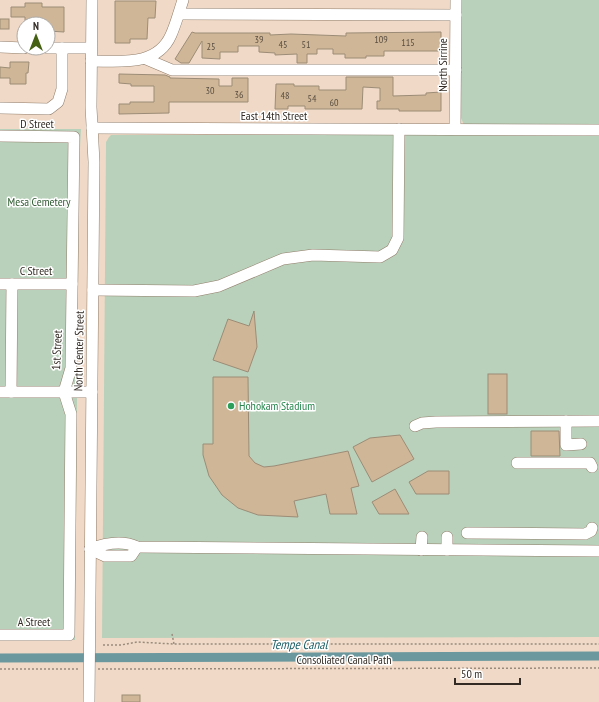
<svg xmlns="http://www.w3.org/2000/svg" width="599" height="702" font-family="'PT Sans Narrow',sans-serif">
<rect width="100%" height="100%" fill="#f0dac7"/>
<g fill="#b9d1ba">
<path d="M 462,0 L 599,0 L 599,127 L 464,125 L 461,118 Z"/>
<path d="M 0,129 L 81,129 L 79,168 L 75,640 L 0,640 Z"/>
<path d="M 111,135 L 599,135 L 599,637 L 102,638 L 106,142 L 109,137 Z"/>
</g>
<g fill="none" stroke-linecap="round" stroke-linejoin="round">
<path stroke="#6a989e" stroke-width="9" d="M 0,658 L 599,656"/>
</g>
<g fill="#cfb697" stroke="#9c8c77">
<path d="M 115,1 L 156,1 L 155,18 L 148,18 L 147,39 L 130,39 L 130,43 L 115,43 Z"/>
<path d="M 25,3 L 42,3 L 42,7 L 64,7 L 64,32 L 48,31 L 48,24 L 25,24 L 25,17 L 11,17 L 11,7 L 25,7 Z"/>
<rect x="0" y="19" width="9" height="10"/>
<path d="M 192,32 L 195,33 L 270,33 L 270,35 L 291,34 L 346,36 L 346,33 L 441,32 L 441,51 L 384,51 L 384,56 L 366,56 L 366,58 L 345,58 L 345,54 L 333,54 L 333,49 L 317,49 L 317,54 L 307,54 L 307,63 L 297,63 L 297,54 L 275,55 L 275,53 L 259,52 L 259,46 L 238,46 L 238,52 L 220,52 L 220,59 L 202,58 L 202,41 L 189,63 L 181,63 L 175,59 Z"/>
<path d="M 10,62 L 29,62 L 28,73 L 26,73 L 26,84 L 10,84 L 10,78 L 0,78 L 0,67 L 10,68 Z"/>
<path d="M 119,74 L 165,75 L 170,77 L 170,78 L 219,79 L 219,86 L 232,86 L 232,78 L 248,78 L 248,102 L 169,102 L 169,113 L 119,114 L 119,104 L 130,104 L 130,102 L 154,102 L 154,86 L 131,86 L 131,84 L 119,83 Z"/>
<path d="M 346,77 L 393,77 L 393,96 L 426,95 L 426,93 L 441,92 L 441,111 L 399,111 L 399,109 L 377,109 L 377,101 L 380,101 L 380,88 L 363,87 L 362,109 L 305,109 L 305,106 L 288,106 L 288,109 L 275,109 L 276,84 L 294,84 L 294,86 L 319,86 L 319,90 L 346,90 Z"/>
<path d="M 254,311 L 257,347 L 248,372 L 213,360 L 228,319 L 249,326 Z"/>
<rect x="488" y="374" width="19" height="40"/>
<path d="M 213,377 L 248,377 L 249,456 L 255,463 L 264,467 L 274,466 L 348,451 L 359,486 L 351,488 L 357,514 L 330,514 L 326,494 L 294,501 L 298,517 L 258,515 L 238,508 L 222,495 L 209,476 L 203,455 L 203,444 L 213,444 Z"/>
<path d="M 531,431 L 559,431 L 560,456 L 531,456 Z"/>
<path d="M 400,435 L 414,459 L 372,482 L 353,447 L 370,438 Z"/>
<path d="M 428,471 L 449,471 L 449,494 L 416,494 L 409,482 Z"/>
<path d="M 395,489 L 409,514 L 379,514 L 372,502 Z"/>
<rect x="122" y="695" width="18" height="7"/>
</g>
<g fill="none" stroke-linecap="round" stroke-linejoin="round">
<g stroke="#917d6b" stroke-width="12">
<g id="minor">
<path d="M 179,14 L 456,15"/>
<path d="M 0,47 L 24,48"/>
<path d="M 48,48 L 91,48"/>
<path d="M 146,59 L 172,70 L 456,70"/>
<path d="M 91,61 C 120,61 157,67 171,35 C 176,24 179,12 183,0"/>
<path d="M 0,108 L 49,109 L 58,102 L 62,89 L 62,48"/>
<path d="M 92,128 L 599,130"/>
<path d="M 455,129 L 456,0"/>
<path d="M 0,136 L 74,137 L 71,368 L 64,392 L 71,414 L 69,635 L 0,635"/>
<path d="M 0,284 L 72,284"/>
<path d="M 93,290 L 194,291 L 219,286 L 283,259 L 313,255 L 380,257 L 392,250 L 398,238 L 399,129"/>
<path d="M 0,392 L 92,392"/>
<path d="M 11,392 L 12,284"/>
<path d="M 566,421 L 566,445 L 581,444"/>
<path d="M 415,426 L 422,423 L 436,422 L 599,421"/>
<path d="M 517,463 L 590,463 L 592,467"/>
<path d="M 467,533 L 585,534 L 591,531 L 592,528"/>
<path d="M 90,549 C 106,543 122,540 137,547 L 599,551"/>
<path d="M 90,549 L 105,556 L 131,556 L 137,547"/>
<path d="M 421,550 L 422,537"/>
<path d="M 447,550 L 447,537"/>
<path d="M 89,702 L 94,162 L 91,107 L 92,0"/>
</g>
</g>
<g stroke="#998a7c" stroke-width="1.5" stroke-dasharray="2 2" stroke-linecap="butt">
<path d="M 172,634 L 174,644"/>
<path d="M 103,645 L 121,645 L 137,642 L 174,644 L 599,644"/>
<path d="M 0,669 L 80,669"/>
<path d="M 98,669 L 599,668"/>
</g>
<use href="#minor" stroke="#fff" stroke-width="11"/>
</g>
<circle fill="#2e9e5b" stroke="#fff" stroke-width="1.5" cx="231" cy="406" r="4"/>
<g text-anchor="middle" stroke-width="3" stroke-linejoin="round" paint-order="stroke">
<g font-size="10" fill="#5a4e41">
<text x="259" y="43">39</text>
<text x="381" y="43">109</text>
<text x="408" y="46">115</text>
<text x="283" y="48">45</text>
<text x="306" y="48">51</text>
<text x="211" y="50">25</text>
<text x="210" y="94">30</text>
<text x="239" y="98">36</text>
<text x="285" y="99">48</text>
<text x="312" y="102">54</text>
<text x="334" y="106">60</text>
</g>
<g font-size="12" fill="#332b24" stroke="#fff">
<text transform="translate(443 65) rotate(-90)" y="4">North Sirrine</text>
<text x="274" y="120">East 14th Street</text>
<text x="37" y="128">D Street</text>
<text x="36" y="275">C Street</text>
<text transform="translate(57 350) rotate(-87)" y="4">1st Street</text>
<text transform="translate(79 351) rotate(-89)" y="4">North Center Street</text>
<text x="34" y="626">A Street</text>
<text x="344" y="664">Consoliated Canal Path</text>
</g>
<g font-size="12" fill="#2f5a32" stroke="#fff">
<text x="39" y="206">Mesa Cemetery</text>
</g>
<g font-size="12" fill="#27864d" stroke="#fff" text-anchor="start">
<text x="239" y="410">Hohokam Stadium</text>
</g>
<g font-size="13" font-style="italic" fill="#216068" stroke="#fff">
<text x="299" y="649">Tempe Canal</text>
</g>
</g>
<g transform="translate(36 36)"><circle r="19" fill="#ffffff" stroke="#adaaa7"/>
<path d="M0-3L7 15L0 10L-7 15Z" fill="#446012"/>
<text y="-6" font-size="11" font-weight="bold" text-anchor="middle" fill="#332b24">N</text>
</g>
<path d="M455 678v6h65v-6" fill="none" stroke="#332b24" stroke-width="2"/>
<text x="461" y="678" font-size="12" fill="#332b24" stroke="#ffffff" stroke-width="3" paint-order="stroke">50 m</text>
</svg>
